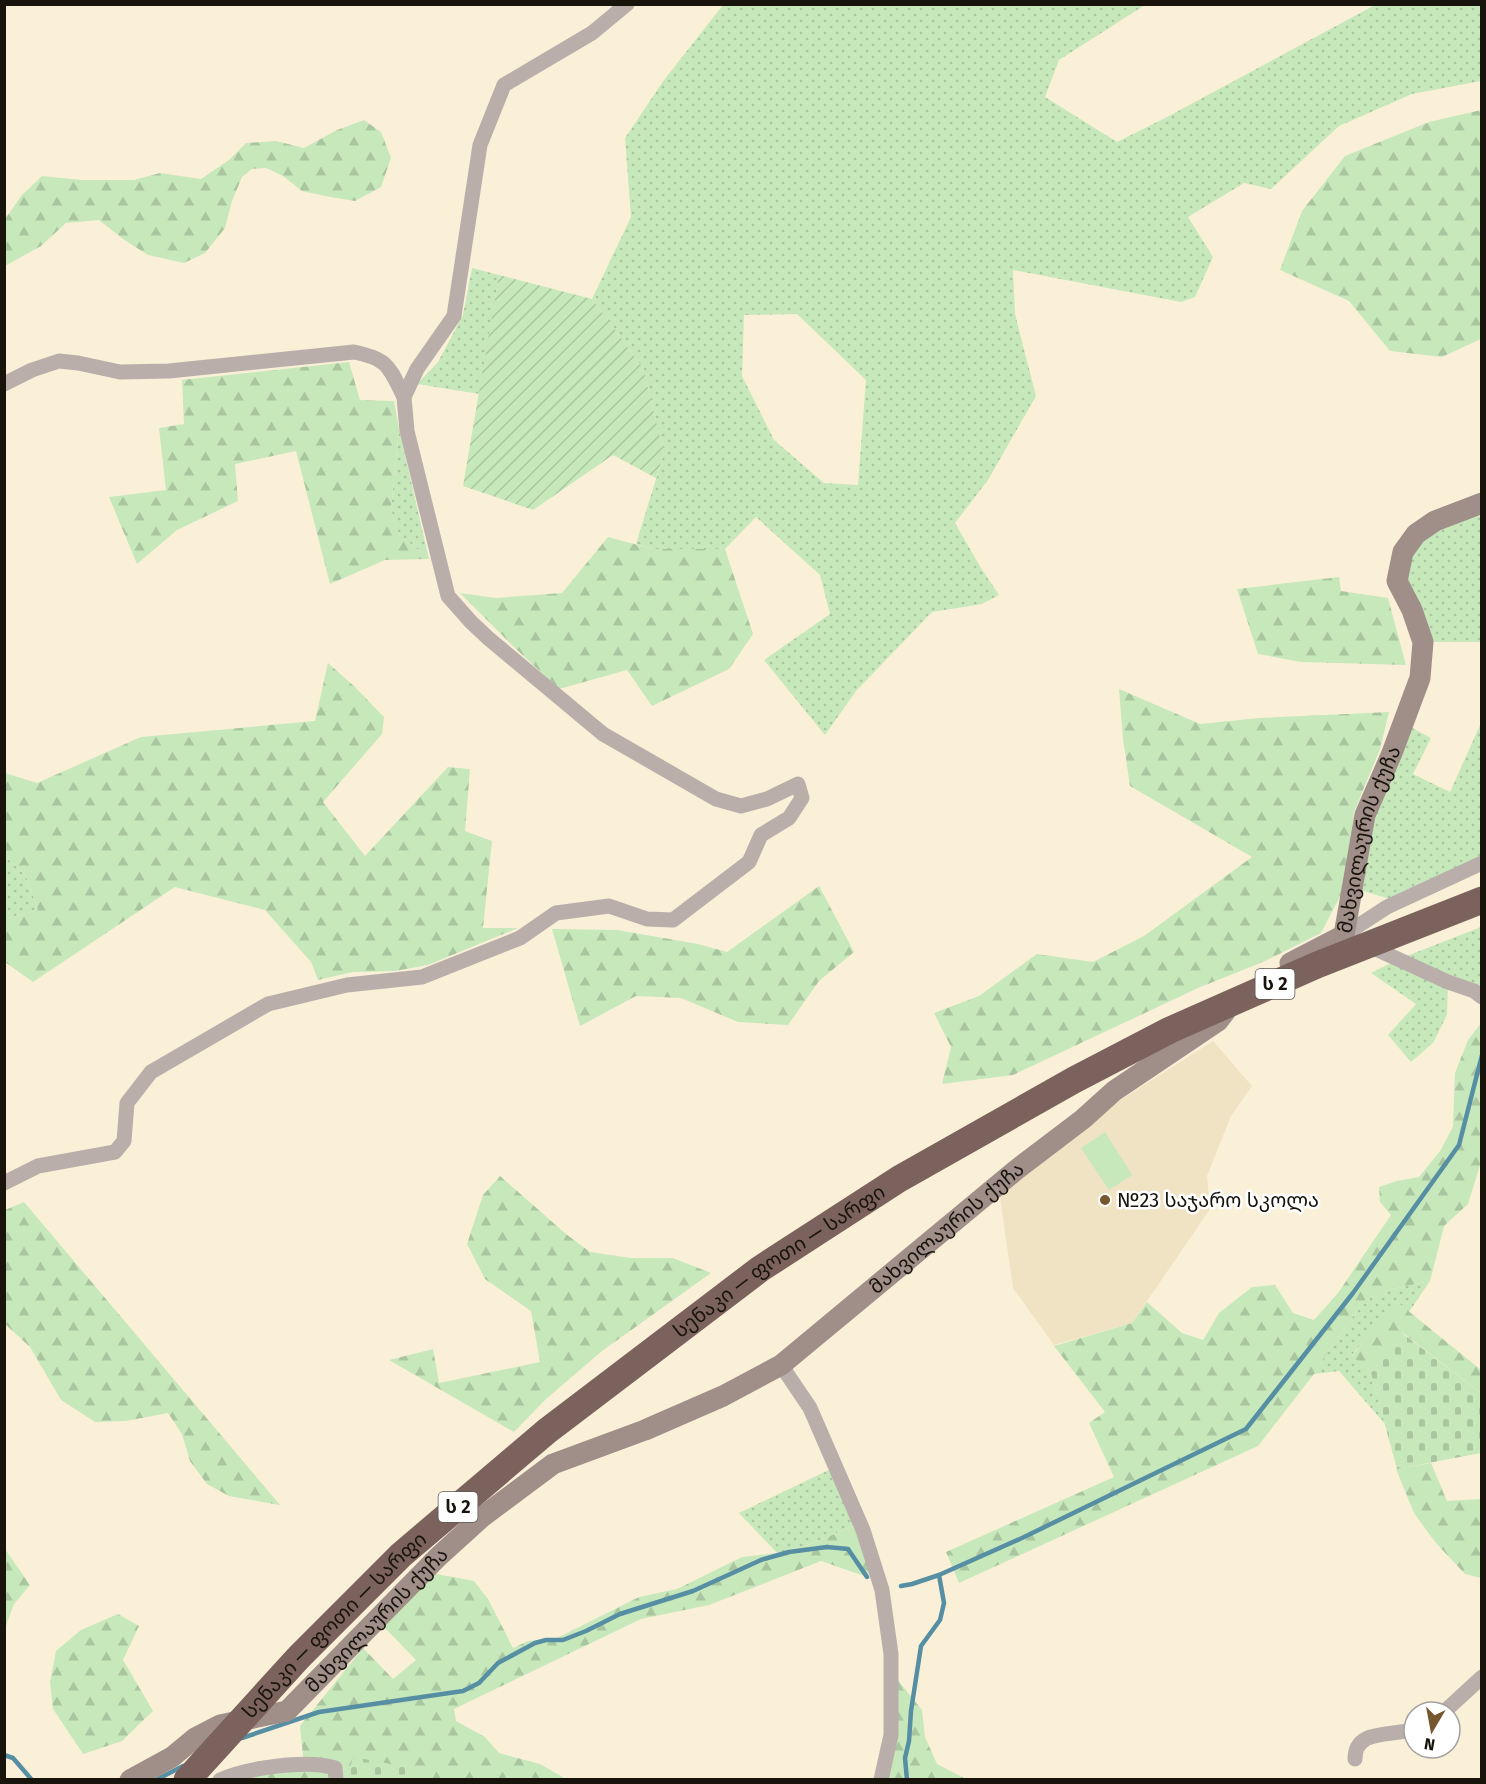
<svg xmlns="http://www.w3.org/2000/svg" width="1486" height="1784" font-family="'Fira Sans','Noto Sans Georgian',sans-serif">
<defs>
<pattern id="grass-dots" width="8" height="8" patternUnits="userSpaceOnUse" patternTransform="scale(1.5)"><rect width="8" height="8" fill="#c7e8bb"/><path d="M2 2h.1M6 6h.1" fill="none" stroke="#aac6a0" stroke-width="1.8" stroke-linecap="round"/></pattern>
<pattern id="forest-firs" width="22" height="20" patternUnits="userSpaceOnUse" patternTransform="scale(1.5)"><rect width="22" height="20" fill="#c7e8bb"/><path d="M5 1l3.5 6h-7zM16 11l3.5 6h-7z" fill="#aac6a0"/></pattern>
<pattern id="cemetery-stones" width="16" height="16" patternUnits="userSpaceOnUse" patternTransform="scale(1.5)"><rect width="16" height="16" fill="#c7e8bb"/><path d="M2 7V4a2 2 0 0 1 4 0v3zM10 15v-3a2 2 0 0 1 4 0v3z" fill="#aac6a0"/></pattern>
<pattern id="garden-furrows" width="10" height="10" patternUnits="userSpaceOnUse" patternTransform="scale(1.5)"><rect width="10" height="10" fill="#c7e8bb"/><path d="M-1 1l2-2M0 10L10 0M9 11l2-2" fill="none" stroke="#aac6a0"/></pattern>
</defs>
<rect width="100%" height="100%" fill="#faf0d8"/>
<path fill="#f0e3c4" d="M 1213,1041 L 1252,1086 L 1231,1116 L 1207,1176 L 1210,1209 L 1132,1323 L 1054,1345 L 1013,1288 L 999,1191 L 1083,1124 Z"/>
<g fill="url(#grass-dots)" fill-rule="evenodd">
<path d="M 723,5 L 1145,5 L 1059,60 L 1045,97 L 1117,142 L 1169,116 L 1375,5 L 1481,5 L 1481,81 L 1412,94 L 1339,126 L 1271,189 L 1244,183 L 1188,217 L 1213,257 L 1195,297 L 1181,302 L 1013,270 L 1015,314 L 1036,396 L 988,480 L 955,523 L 981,568 L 999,595 L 982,604 L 932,612 L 856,691 L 825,735 L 764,660 L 830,614 L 820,575 L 756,517 L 725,549 L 653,549 L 636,544 L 664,453 L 643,368 L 592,299 L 631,217 L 625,138 L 664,80 ZM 797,314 L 866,380 L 858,485 L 824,483 L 774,440 L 742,376 L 744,315 Z"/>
<path d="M 472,268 L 499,275 L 480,394 L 417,384 L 438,362 L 463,315 Z"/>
<path d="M 399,429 L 429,559 L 399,534 L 391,510 Z"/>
<path d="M 1481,503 L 1481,642 L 1423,642 L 1412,610 L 1403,552 Z"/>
<path d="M 1403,723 L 1431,738 L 1413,774 L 1450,792 L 1481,723 L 1481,858 L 1390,899 L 1353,888 Z"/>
<path d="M 5,856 L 26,876 L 38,910 L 5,919 Z"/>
<path d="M 1481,927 L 1481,997 L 1448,982 L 1447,1015 L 1433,1043 L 1411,1062 L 1388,1035 L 1416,1004 L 1371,973 L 1399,959 Z"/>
<path d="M 1430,1281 L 1409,1312 L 1397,1302 L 1352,1355 L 1371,1373 L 1385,1424 L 1339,1371 L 1314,1374 L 1329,1350 L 1364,1301 L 1383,1291 Z"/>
<path d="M 837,1466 L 861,1523 L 808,1545 L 777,1553 L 739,1513 Z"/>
</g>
<g fill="url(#forest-firs)">
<path d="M 1481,110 L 1481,339 L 1442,357 L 1390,351 L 1349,301 L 1280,270 L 1302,211 L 1345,156 L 1429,122 Z"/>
<path d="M 364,120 L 381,132 L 391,158 L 381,187 L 355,201 L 330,197 L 302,191 L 283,176 L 266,168 L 252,169 L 242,177 L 232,201 L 225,228 L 205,253 L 184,263 L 148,255 L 123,239 L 99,220 L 66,223 L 41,246 L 5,266 L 5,219 L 22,195 L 42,176 L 82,180 L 134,180 L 160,173 L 201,179 L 229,160 L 246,143 L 276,141 L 304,148 L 337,130 Z"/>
<path d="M 349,362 L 360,400 L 394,401 L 399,429 L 391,510 L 399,534 L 429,559 L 385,560 L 330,584 L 296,451 L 235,464 L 238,501 L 177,530 L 137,564 L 109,497 L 166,490 L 159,428 L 184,424 L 182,380 Z"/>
<path d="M 608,537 L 653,549 L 725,549 L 753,634 L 729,669 L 652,706 L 627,670 L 559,689 L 516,649 L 460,593 L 496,598 L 562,593 Z"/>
<path d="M 1339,577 L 1341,591 L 1388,598 L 1406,665 L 1301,662 L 1258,654 L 1237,589 Z"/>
<path d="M 328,663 L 355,687 L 384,717 L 382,734 L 323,802 L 365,856 L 448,767 L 470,769 L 465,831 L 492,841 L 483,928 L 518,928 L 428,965 L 395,971 L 353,972 L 318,980 L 311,962 L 265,910 L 175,887 L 33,982 L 5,962 L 5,919 L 38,910 L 26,876 L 5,856 L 5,773 L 37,783 L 141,737 L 315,721 Z"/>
<path d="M 1119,689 L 1200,724 L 1259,718 L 1389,712 L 1380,749 L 1354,812 L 1345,887 L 1321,933 L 1263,962 L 1198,988 L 1013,1075 L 942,1084 L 951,1047 L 934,1013 L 979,996 L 1037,954 L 1093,962 L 1144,936 L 1252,857 L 1130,786 L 1123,739 Z"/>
<path d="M 819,886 L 854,952 L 819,981 L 788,1025 L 738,1022 L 681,998 L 636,996 L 580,1026 L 552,929 L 617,930 L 698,944 L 727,952 Z"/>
<path d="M 1481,1023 L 1481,1162 L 1468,1204 L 1444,1226 L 1430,1281 L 1383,1291 L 1364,1301 L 1329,1350 L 1314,1374 L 1258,1446 L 959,1583 L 946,1552 L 1114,1477 L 1089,1423 L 1105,1412 L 1054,1346 L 1132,1323 L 1147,1302 L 1182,1333 L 1203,1340 L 1219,1313 L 1252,1287 L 1275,1285 L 1293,1313 L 1314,1320 L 1338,1293 L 1391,1215 L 1380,1202 L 1379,1187 L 1397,1181 L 1419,1177 L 1440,1151 L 1453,1127 L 1455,1073 L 1468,1040 Z"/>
<path d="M 500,1176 L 566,1234 L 590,1252 L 631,1258 L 673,1258 L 711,1273 L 602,1351 L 546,1399 L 514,1432 L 389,1360 L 433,1349 L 439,1383 L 540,1362 L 531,1311 L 485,1279 L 467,1244 L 483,1195 Z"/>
<path d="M 24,1202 L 280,1505 L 229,1496 L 207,1484 L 190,1461 L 182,1434 L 168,1413 L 126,1421 L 95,1422 L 61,1400 L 30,1347 L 5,1324 L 5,1210 Z"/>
<path d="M 1396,1301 L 1481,1370 L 1481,1393 L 1403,1333 L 1371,1373 L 1352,1356 Z"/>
<path d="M 1431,1463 L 1447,1501 L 1481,1499 L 1481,1578 L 1465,1574 L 1435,1542 L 1414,1513 L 1396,1469 Z"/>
<path d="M 861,1523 L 875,1563 L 867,1577 L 821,1561 L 709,1605 L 641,1619 L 454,1709 L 456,1721 L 485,1737 L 499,1753 L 540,1764 L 566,1779 L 565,1779 L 245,1780 L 258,1761 L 304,1765 L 300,1726 L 363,1648 L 393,1679 L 416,1660 L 382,1625 L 431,1573 L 474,1581 L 488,1599 L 513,1648 L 528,1641 L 557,1638 L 639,1597 L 677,1589 L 742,1557 L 777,1553 L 808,1545 Z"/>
<path d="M 5,1549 L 30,1585 L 14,1604 L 5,1628 Z"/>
<path d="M 118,1614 L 139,1626 L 123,1660 L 153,1711 L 122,1741 L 83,1754 L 53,1709 L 50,1682 L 56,1651 L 81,1630 Z"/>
<path d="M 897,1679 L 922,1710 L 925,1737 L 937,1764 L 966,1779 L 886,1780 Z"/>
</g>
<g fill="url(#cemetery-stones)">
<path d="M 1402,1333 L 1481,1393 L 1481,1453 L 1397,1469 L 1371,1373 Z"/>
<path d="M 353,1757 L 412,1768 L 410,1779 L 347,1779 Z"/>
</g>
<path fill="url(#garden-furrows)" d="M 499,275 L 592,299 L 643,368 L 664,453 L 656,478 L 613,455 L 533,510 L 463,486 Z"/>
<path fill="#c7e8bb" d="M 1105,1132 L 1132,1175 L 1109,1190 L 1081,1148 Z"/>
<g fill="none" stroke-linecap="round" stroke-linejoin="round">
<g stroke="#568ea3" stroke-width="4.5">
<path d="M 901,1586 L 912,1584 L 939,1575 L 1022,1538 L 1246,1429 L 1353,1293 L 1459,1145 L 1482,1055"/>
<path d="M 242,1738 L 319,1712 L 463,1691 L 479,1683 L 498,1663 L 535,1643 L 546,1640 L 563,1640 L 586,1631 L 620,1614 L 693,1591 L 761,1560 L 789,1552 L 827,1547 L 848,1549 L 867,1577"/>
<path d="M 4,1755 L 13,1758 L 32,1780"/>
<path d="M 156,1780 L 183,1766"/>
<path d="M 907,1780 L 905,1758 L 909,1741 L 911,1711 L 921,1646 L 940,1620 L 944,1603 L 939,1575"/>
</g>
<g stroke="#baaeab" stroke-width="15">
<path d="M 4,384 L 32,370 L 59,361 L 78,363 L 120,372 L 169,371 L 354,352 C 389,359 389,367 404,397"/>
<path d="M 1344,935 L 1387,907 L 1482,863"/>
<path d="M 1367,945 L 1448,982 L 1474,991 L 1482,997"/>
<path d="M 4,1183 L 38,1166 L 115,1152 L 124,1141 L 127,1103 L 151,1072 L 268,1004 L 347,985 L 422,977 L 520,938 L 556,913 L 609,906 L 647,919 L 673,920 L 749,862 L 761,835 L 789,818 L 802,798 L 798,784 L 767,799 L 741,806 L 716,799 L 603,734 L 488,638 L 471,622 L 448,596 L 407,431 L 404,397 L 417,369 L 454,316 L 480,145 L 504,85 L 592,33 L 627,4"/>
<path d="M 781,1365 L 810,1408 L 863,1530 L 882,1590 L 891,1654 L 891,1735 L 881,1780"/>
<path d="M 1444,1712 L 1482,1677"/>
<path d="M 1355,1759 C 1355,1728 1392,1737 1414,1729"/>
<path d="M 220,1780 C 247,1768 306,1759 335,1768 L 336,1780"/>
</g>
<g stroke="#a08e89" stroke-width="21">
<path id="s1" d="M 1290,963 L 1344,935 L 1365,815 L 1392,753 L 1420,678 L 1423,642 L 1412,610 L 1397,581 L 1403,552 L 1416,534 L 1435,521 L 1482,503"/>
<path id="s2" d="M 130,1780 L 172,1757 L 195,1738 L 220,1725 L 287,1711 L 438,1557 L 482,1517 L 553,1464 L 645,1430 L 723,1396 L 781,1365 L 1016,1170 L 1083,1119 L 1114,1091 L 1218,1021 L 1225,1012"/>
</g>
<path stroke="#7b625c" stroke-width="27" id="s3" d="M 187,1780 L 299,1657 L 401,1555 L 547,1431 L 760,1269 L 899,1179 L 1074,1080 L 1170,1030 L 1317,965 L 1482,900"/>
</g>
<circle fill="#77572d" stroke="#fff" stroke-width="2" cx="1105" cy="1200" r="6"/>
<g text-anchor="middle" stroke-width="5" stroke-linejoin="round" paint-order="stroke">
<g fill="#fff" stroke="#5d5a55" stroke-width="1.5">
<rect x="1255.5" y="969" width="39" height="30" rx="4.5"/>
<rect x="438.5" y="1492" width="39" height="30" rx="4.5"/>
</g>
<g font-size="18" font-weight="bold" fill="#18140c">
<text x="1275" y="990">ს 2</text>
<text x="458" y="1513">ს 2</text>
</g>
<g font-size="20" fill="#18140c" stroke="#fff">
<text dy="7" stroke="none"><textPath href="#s1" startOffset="160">მახვილაურის ქუჩა</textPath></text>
<text dy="7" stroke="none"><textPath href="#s2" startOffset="1002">მახვილაურის ქუჩა</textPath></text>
<text dy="7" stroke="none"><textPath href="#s3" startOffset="790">სენაკი — ფოთი — სარფი</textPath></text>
<text dy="7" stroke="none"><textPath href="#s2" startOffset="302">მახვილაურის ქუჩა</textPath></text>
<text dy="7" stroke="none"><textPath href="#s3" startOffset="214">სენაკი — ფოთი — სარფი</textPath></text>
</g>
<g font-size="20" fill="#18140c" stroke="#fff" text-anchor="start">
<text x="1117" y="1207">№23 საჯარო სკოლა</text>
</g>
</g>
<rect width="1486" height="1784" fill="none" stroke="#18140c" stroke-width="12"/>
<g transform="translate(1432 1730) rotate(190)"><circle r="28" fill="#ffffff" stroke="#a3a19e" stroke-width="1.5"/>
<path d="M0-4.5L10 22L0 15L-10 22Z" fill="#77572d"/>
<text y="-9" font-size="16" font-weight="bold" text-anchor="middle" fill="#18140c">N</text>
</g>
</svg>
